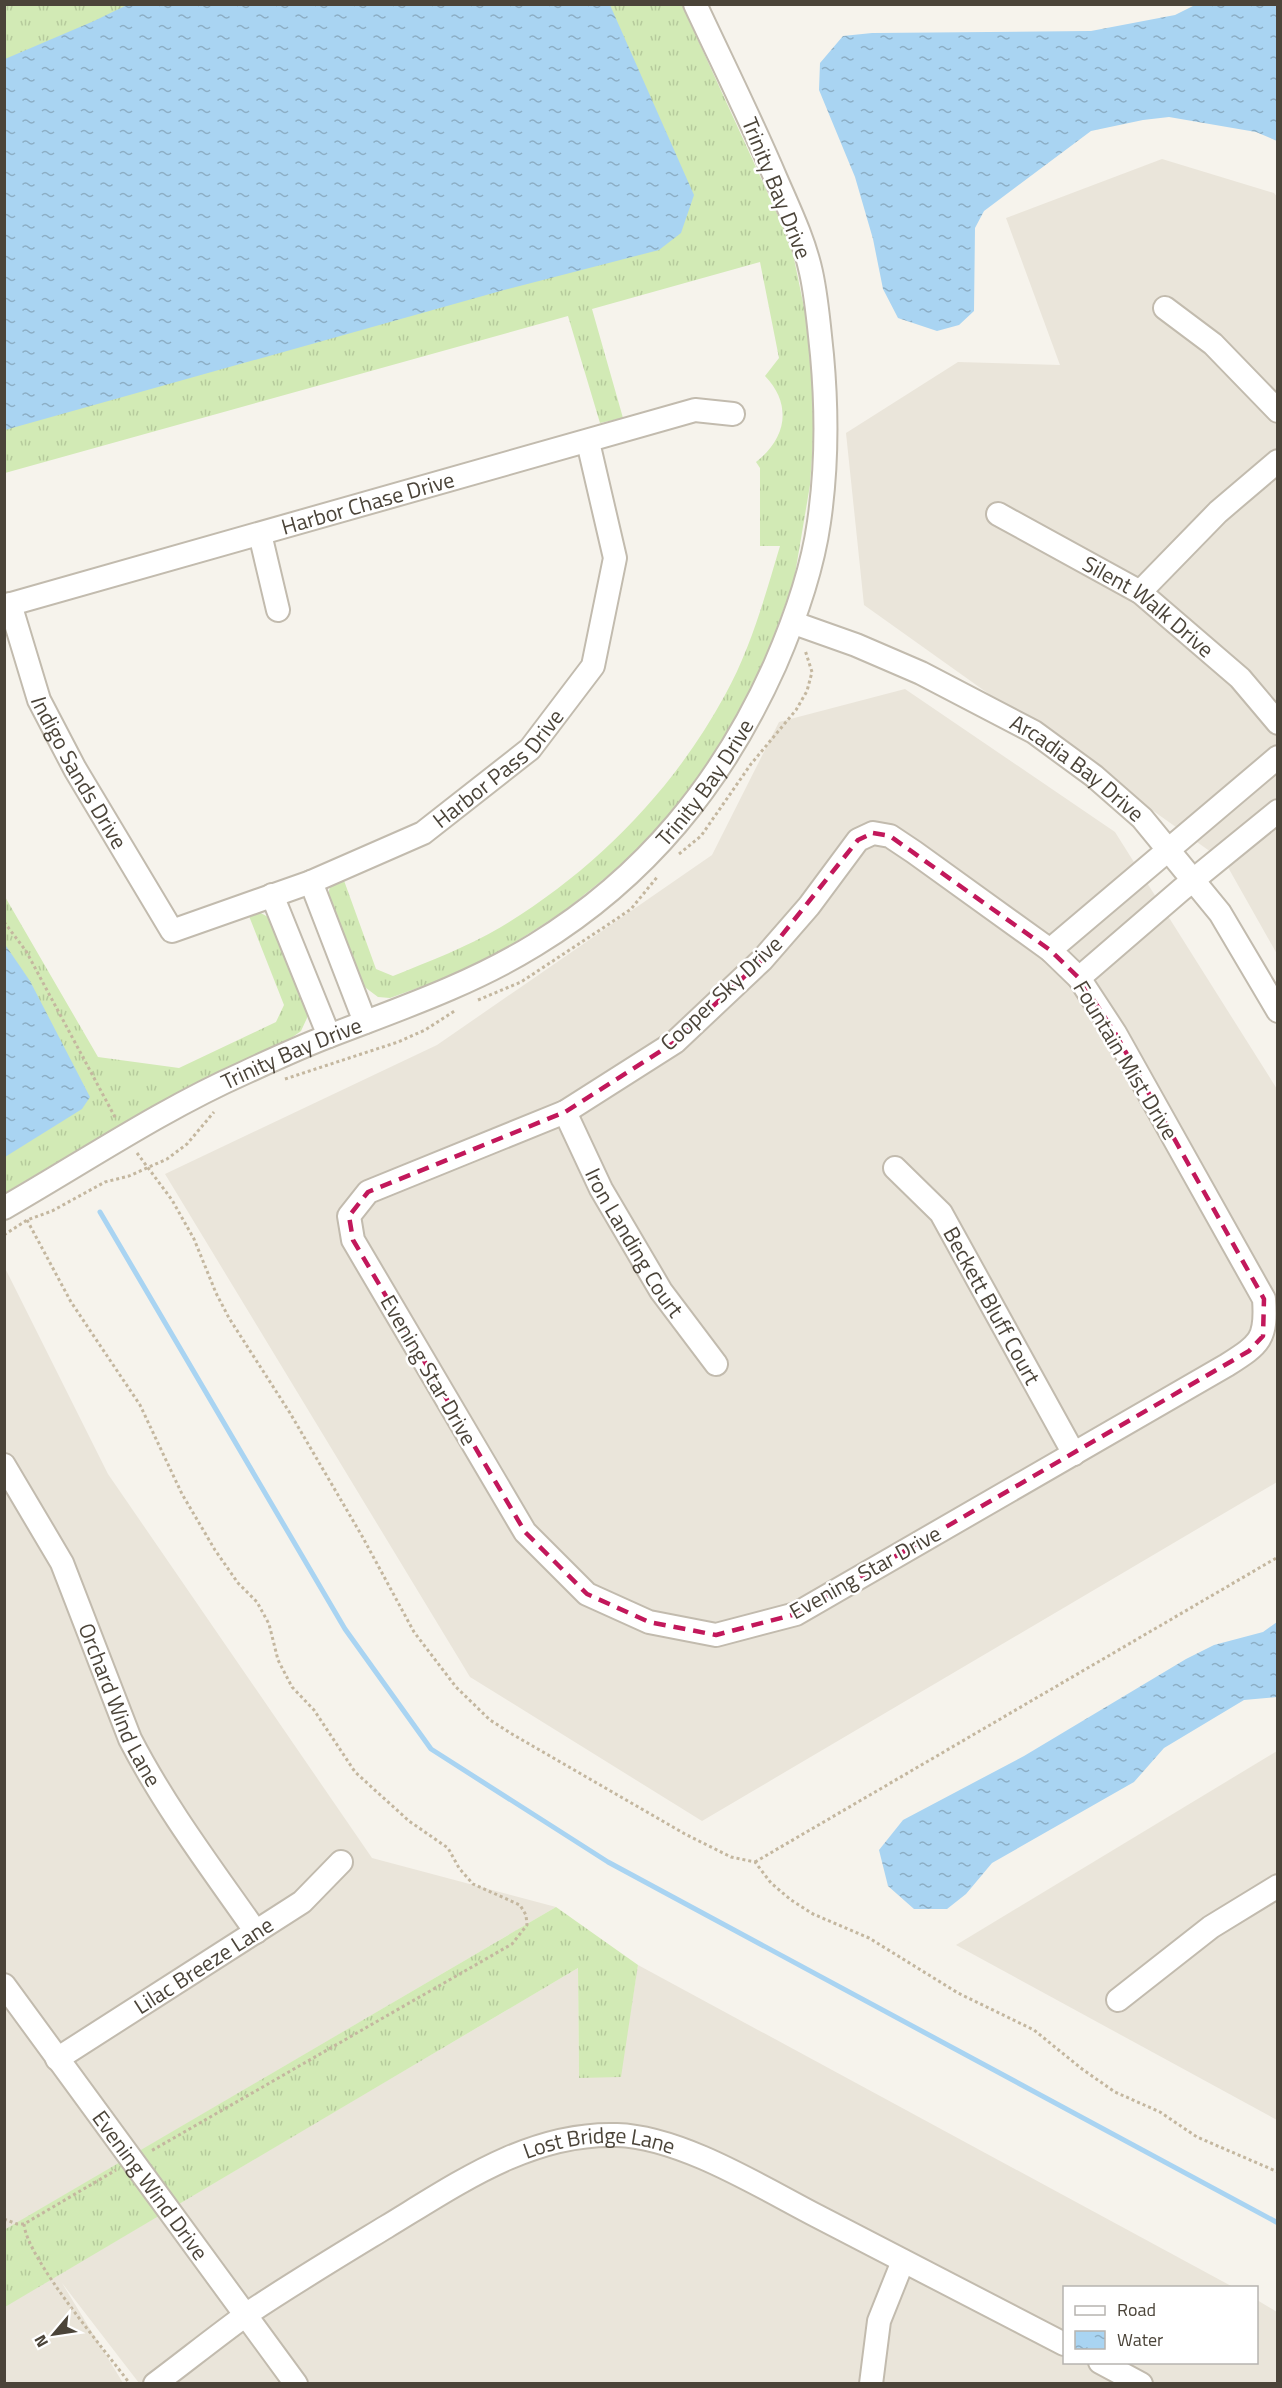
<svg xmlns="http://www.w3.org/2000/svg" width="1282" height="2388" font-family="'Titillium Web',sans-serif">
<defs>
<pattern id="grass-tufts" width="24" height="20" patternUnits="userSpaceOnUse" patternTransform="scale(1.5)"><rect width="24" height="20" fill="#d2eab5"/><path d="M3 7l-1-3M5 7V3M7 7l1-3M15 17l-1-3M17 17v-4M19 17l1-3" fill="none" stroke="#b6ca9c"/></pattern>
<pattern id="water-ripples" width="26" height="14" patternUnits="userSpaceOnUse" patternTransform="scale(1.5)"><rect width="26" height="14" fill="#a9d4f2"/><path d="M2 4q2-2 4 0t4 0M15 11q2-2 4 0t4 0" fill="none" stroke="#8caec5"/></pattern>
</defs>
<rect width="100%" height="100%" fill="#f6f3ec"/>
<g fill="#eae5da">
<path d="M 1162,159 L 1274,193 L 1278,198 L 1277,954 L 1225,862 L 864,605 L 846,433 L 958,362 L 1060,365 L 1006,218 Z"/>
<path d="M 905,689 L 1115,832 L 1277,1089 L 1277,1482 L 702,1821 L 470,1677 L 165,1174 L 437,1045 L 712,855 L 779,722 Z"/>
<path d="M 4,1266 L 108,1474 L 372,1858 L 556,1907 L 5,2230 Z"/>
<path d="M 1277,1751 L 1277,2120 L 956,1945 Z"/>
<path d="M 638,1965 L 1233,2287 L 1064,2288 L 1064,2362 L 1256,2362 L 1257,2300 L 1277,2312 L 1277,2383 L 139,2383 L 62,2283 L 123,2383 L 5,2383 L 4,2307 L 578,1968 L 579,2077 L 620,2077 Z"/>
</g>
<g fill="url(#grass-tufts)">
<path d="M 5,5 L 682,5 L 791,244 L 806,317 L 815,416 L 810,485 L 794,580 L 766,658 L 728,733 L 683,798 L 631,857 L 564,911 L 505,949 L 451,976 L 390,998 L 378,997 L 366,988 L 359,978 L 328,898 C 329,886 331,881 342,875 L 376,969 L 393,976 C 430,961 467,947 501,927 C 594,871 673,791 725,695 C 751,648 765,596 780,546 L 760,546 L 760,468 L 756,462 C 786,439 793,405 765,376 L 779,358 L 760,262 L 592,309 L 623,418 L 600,423 L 568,316 L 5,473 Z"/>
<path d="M 4,895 L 98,1057 L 179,1068 L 276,1022 L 284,1005 L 247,911 C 258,911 266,914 274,923 L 307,1007 L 307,1018 L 301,1031 L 290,1039 L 241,1061 L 154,1105 L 5,1193 Z"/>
<path d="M 556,1907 L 638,1965 L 621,2077 L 579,2078 L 578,1968 L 5,2307 L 4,2230 Z"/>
</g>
<g fill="url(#water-ripples)">
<path d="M 1197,4 L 1277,5 L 1277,141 L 1256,132 L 1169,117 L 1143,120 L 1091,131 L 984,211 L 975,228 L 974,311 L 959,325 L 937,331 L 898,318 L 883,289 L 873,239 L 855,177 L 819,90 L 820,63 L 843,36 L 872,33 L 1091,31 L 1175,15 Z"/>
<path d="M 127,5 L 610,5 L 694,195 L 681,233 L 659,250 L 504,290 L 5,430 L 5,59 L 94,21 Z"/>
<path d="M 4,943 L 30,981 L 90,1097 L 82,1109 L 5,1157 Z"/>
<path d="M 1277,1622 L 1277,1697 L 1244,1700 L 1164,1748 L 1134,1782 L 992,1863 L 966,1894 L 947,1909 L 914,1909 L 888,1886 L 879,1850 L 903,1820 L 1024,1756 L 1186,1659 L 1214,1645 L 1263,1632 Z"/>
</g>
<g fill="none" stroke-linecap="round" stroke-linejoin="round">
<path stroke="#a9d4f2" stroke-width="5" d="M 100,1212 L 345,1629 L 431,1749 L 608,1862 L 1278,2223"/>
<g stroke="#c2bbae" stroke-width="26">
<g id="minor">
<path d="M 1165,308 L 1213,344 L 1278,411"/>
<path id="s1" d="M 998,514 L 1140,592 L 1240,678 L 1278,723"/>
<path d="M 260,534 L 278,610"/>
<path d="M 1140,592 L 1218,512 L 1278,461"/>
<path id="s2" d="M 10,604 L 39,700 L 75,769 L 172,931 L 311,882 L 423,833 L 530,749 L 593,666 L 615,558 L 588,442"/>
<path id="s3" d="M 4,606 L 695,410 L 733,414"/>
<path id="s4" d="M 794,623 L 856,645 L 921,673 L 1034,732 L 1094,776 L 1142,818 L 1220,913 L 1278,1011"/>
<path d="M 873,833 L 890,836 L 914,852 L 1050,950 L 1079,978 L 1115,1033 L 1264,1299 C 1267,1339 1260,1344 1227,1365 L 796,1614 L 716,1635 L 649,1622 L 587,1594 L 525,1532 L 353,1240 L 349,1216 L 368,1192 L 565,1112 L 675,1042 L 762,960 L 809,906 L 858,840 Z"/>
<path d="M 311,882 L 365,1022"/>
<path d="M 272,895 L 329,1036"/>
<path d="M 1050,950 L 1278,757"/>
<path d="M 1079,978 L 1181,890 L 1278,811"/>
<path id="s5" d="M 565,1112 L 601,1189 L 661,1291 L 716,1364"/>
<path id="s6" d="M 895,1168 L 941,1213 L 1074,1454"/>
<path id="s7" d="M 4,1208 C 84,1162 161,1110 244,1073 C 272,1060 300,1047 329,1036 C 399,1009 470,985 535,945 C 646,877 722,783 775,665 C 795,619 812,572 819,522 C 827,467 827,410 822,355 C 819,328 817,299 811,272 C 804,240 789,209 776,179 C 751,120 722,62 695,4"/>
<path id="s8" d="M 4,1465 L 62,1563 L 130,1739 C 165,1807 212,1869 256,1932"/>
<path id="s9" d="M 4,1985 L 296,2384"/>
<path d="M 1118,2000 L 1211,1927 L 1278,1886"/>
<path id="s10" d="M 57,2059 L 302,1902 L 341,1862"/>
<path d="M 1100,2362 L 1141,2384"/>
<path id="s11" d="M 155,2384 C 187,2360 218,2335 250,2312 C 295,2282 340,2255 386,2227 C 457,2184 530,2132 617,2135 C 681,2137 761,2187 817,2216 C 899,2259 982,2301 1064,2344"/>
<path d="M 871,2384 L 879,2321 L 903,2261"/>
</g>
</g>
<g stroke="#c4b79f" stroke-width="3" stroke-dasharray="3 3" stroke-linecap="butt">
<path d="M 679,854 L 701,836 L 751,764 L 796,710 L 807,691 L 812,672 L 805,650"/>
<path d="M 4,922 L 26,951 L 116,1119"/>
<path d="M 478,1000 L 521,982 L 612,922 L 631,909 L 658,876"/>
<path d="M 285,1079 L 398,1042 L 425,1030 L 456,1010"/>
<path d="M 137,1153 L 172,1200 L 194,1239 L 216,1293 L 229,1318 L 290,1413 L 362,1536 L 414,1632 L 456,1687 L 490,1720 L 512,1734 L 685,1834 L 731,1857 L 755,1862 L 771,1883 L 791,1900 L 813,1914 L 869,1938 L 958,1993 L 1034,2030 L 1082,2069 L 1115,2092 L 1160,2112 L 1197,2137 L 1278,2172"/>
<path d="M 27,1220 L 71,1302 L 140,1405 L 182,1494 L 215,1550 L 238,1583 L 257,1602 L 269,1624 L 278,1660 L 292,1687 L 314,1710 L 355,1772 L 409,1821 L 448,1848 L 459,1868 L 473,1884 L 520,1905 L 526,1915 L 527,1925 L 512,1944 L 151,2151"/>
<path d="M 4,1235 L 27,1220 L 52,1211 L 105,1182 L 129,1176 L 167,1159 L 187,1144 L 214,1112"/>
<path d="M 755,1862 L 1278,1557"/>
<path d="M 4,2219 L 17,2224 L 24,2224 L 116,2170"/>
<path d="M 24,2224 C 27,2259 106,2351 130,2384"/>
</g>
<use href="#minor" stroke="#fff" stroke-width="22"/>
</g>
<path fill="none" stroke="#c2185b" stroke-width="4.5" stroke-dasharray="12 8" stroke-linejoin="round" d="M 873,833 L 890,836 L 1050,950 L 1079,978 L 1115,1033 L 1264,1299 L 1263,1336 L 1249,1351 L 796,1614 L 716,1635 L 649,1622 L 587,1594 L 525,1532 L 353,1240 L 349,1216 L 368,1192 L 565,1112 L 675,1042 L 762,960 L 858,840 Z"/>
<g text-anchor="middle" stroke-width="5" stroke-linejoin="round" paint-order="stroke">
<g font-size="22" fill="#4b4439" stroke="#fff">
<text transform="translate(777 188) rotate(68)" y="8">Trinity Bay Drive</text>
<text dy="8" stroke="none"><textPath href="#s3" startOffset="378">Harbor Chase Drive</textPath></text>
<text dy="8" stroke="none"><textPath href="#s1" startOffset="177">Silent Walk Drive</textPath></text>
<text dy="8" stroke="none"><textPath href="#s2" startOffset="736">Harbor Pass Drive</textPath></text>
<text dy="8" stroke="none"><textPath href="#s4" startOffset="320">Arcadia Bay Drive</textPath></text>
<text dy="8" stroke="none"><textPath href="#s2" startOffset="183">Indigo Sands Drive</textPath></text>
<text dy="8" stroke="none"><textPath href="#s7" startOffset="831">Trinity Bay Drive</textPath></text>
<text transform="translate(721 993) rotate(-43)" y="8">Cooper Sky Drive</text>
<text dy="8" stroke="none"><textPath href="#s7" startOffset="327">Trinity Bay Drive</textPath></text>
<text transform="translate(1126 1060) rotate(59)" y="8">Fountain Mist Drive</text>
<text dy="8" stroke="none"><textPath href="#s5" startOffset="148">Iron Landing Court</textPath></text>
<text dy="8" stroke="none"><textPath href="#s6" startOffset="170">Beckett Bluff Court</textPath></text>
<text transform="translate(429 1370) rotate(60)" y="8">Evening Star Drive</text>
<text transform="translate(865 1572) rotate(-29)" y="8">Evening Star Drive</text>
<text dy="8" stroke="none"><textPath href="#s8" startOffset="267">Orchard Wind Lane</textPath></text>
<text dy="8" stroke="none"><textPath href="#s10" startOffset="174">Lilac Breeze Lane</textPath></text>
<text dy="8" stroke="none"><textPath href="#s11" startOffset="514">Lost Bridge Lane</textPath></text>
<text dy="8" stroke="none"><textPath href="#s9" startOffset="248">Evening Wind Drive</textPath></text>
</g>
</g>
<rect width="1282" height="2388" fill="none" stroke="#4b4439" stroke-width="12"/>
<rect x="1063" y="2286" width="195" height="78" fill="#ffffff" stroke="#b7b4b0" stroke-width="1.5"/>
<rect x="1075" y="2306" width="30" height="9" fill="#ffffff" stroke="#b7b4b0" stroke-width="1.5"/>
<text x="1117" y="2316" font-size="18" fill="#4b4439">Road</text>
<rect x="1075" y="2331" width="30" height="18" fill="url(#water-ripples)" stroke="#b7b4b0" stroke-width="1.5"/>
<text x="1117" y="2346" font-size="18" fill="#4b4439">Water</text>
<g transform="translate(54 2334) rotate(241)" stroke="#ffffff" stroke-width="4.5" paint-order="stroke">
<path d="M0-4.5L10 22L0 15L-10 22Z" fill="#4b4439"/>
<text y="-9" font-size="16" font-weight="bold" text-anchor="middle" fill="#4b4439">N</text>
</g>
</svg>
